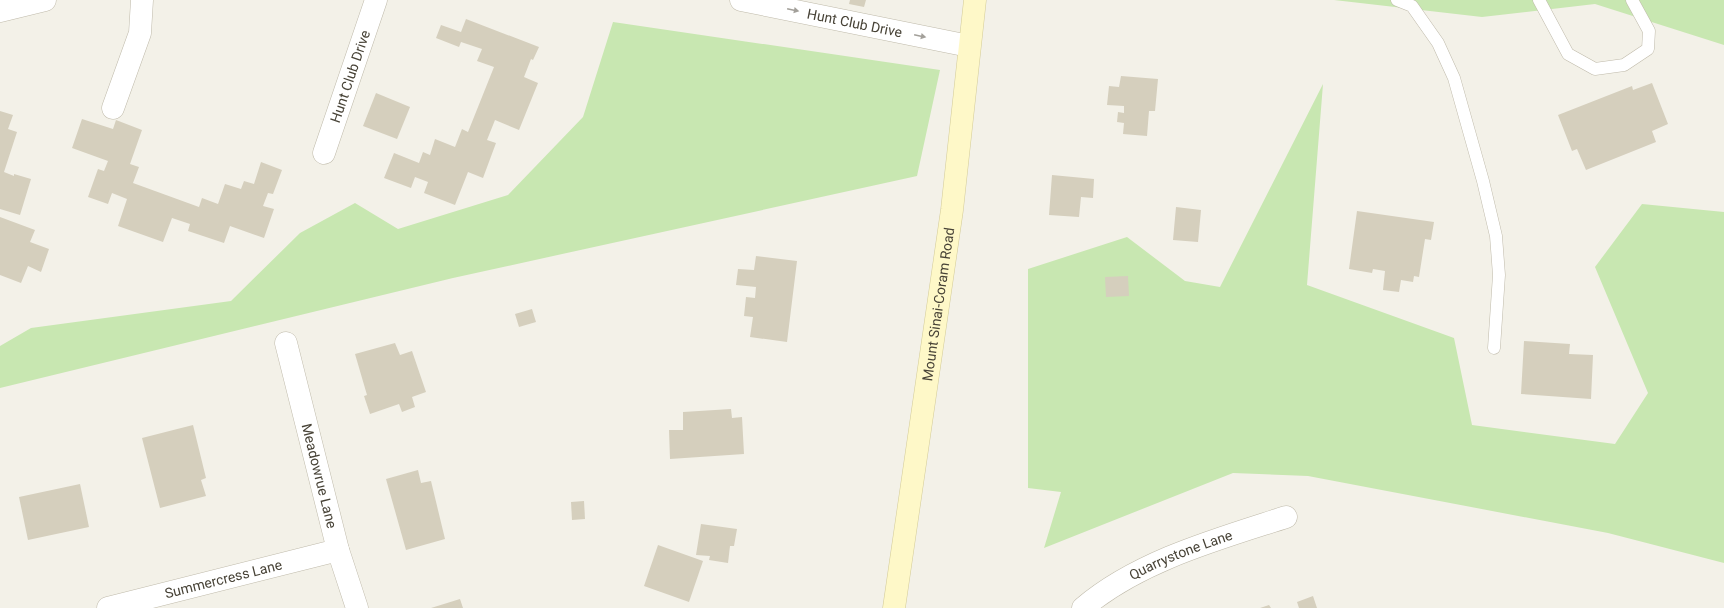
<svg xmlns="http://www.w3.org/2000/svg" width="1724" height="608" font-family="Roboto,sans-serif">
<rect width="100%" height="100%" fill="#f3f1e8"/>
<g fill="#c8e7b1">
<path d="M 1334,0 L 1724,0 L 1724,45 L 1595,4 L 1482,17 Z"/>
<path d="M 613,22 L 940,70 L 917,176 L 453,278 L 0,388 L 0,346 L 31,328 L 231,301 L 300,233 L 355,203 L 398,229 L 508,195 L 583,117 Z"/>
<path d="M 1323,84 L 1307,285 L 1454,338 L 1472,425 L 1615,444 L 1648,393 L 1595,267 L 1642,204 L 1724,212 L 1724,563 L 1608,533 L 1308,476 L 1233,473 L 1044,548 L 1061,492 L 1028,488 L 1028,269 L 1127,237 L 1185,281 L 1220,287 Z"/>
</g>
<g fill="#d5cfbd">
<path d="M 850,0 L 866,0 L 864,7 L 849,4 Z"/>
<path d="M 466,19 L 539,47 L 533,60 L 531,59 L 524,77 L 538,83 L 519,130 L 495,120 L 487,140 L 496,143 L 483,178 L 468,172 L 455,205 L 424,193 L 428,182 L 415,177 L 411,188 L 384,178 L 394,153 L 419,163 L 423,152 L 430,155 L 435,139 L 455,147 L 462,129 L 468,132 L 494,67 L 477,61 L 482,49 L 461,42 L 459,47 L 436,38 L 441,25 L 461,32 Z"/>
<path d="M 1121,76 L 1158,79 L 1155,111 L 1149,111 L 1147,136 L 1123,134 L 1124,123 L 1117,122 L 1118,112 L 1124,113 L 1124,106 L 1107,105 L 1109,86 L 1119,87 Z"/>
<path d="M 1652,83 L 1668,124 L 1652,131 L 1656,142 L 1586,170 L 1577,149 L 1572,151 L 1558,115 L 1632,86 L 1633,90 Z"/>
<path d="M 376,93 L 410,107 L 397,139 L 363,126 Z"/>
<path d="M 0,111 L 13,115 L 8,129 L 17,132 L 4,172 L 14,176 L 14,174 L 31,179 L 20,215 L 0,209 Z"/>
<path d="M 82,119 L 113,129 L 116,120 L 142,130 L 130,164 L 139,167 L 133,183 L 199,207 L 202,198 L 218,204 L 225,184 L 241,189 L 244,181 L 254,184 L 261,162 L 282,170 L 273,194 L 268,193 L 263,206 L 274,209 L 264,238 L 230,226 L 224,243 L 188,231 L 190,224 L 172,218 L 163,242 L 118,226 L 127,199 L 112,193 L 108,204 L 88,197 L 98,169 L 104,171 L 108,161 L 72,148 Z"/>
<path d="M 1052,175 L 1094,179 L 1093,198 L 1081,197 L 1079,217 L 1049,215 Z"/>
<path d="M 1176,207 L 1201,210 L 1198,242 L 1173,240 Z"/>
<path d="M 1357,211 L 1434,222 L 1431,240 L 1425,239 L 1419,277 L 1414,276 L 1413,282 L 1401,280 L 1399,292 L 1383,290 L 1385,271 L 1373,269 L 1372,273 L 1349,269 Z"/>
<path d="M 0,217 L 35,230 L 30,242 L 49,249 L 41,272 L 28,266 L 21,283 L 0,275 Z"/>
<path d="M 756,256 L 797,261 L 787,342 L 750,337 L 753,317 L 744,316 L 746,297 L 755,298 L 756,287 L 736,285 L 738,269 L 754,270 Z"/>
<path d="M 1128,276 L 1129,296 L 1106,297 L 1105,277 Z"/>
<path d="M 532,309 L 536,322 L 519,327 L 515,314 Z"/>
<path d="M 1524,341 L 1570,344 L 1569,354 L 1593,355 L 1591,399 L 1521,394 Z"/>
<path d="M 395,343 L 400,355 L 412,351 L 426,392 L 412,397 L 415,407 L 402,412 L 399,404 L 370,414 L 364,396 L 367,395 L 355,354 Z"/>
<path d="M 731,409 L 732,418 L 742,417 L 744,454 L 670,459 L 669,430 L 683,430 L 683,412 Z"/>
<path d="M 193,425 L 206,478 L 201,480 L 206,496 L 160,508 L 142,438 Z"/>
<path d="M 418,470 L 421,483 L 431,481 L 445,539 L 406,550 L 386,479 Z"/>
<path d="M 80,484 L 89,527 L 28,540 L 19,497 Z"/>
<path d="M 584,501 L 585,519 L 572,520 L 571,502 Z"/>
<path d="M 701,524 L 737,529 L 734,546 L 730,546 L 728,563 L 709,560 L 710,556 L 696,555 Z"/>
<path d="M 658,545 L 703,561 L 689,602 L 644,586 Z"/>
<path d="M 1313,596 L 1317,608 L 1299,608 L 1297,602 Z"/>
<path d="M 460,599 L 463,608 L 431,608 Z"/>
<path d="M 1269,605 L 1271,608 L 1260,608 Z"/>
</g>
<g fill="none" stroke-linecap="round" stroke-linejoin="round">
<g stroke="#bfbaaa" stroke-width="13">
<g id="lane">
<path d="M 1397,0 L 1412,6 L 1438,43 L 1454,78 L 1483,181 L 1496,236 L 1499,275 L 1494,348"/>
<path d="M 1539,0 L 1568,54 L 1595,69 L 1624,65 L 1648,49 L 1649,31 L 1632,0"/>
</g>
</g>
<g stroke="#bfbaaa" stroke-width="23">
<g id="street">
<path id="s1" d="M 741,0 L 969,46"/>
<path d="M 0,11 L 45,0"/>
<path d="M 113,108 L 140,33 L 142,0"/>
<path id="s2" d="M 324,153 L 376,0"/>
<path id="s3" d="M 286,343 L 338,550 L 357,608"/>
<path id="s4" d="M 108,608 L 338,550"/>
<path id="s5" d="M 1083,608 C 1138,561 1218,539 1286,517"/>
</g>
</g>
<g stroke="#d3cb98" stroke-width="23">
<g id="secondary">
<path id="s6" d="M 894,608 L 952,210 L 975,0"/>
</g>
</g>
<use href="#lane" stroke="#fff" stroke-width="12"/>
<use href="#street" stroke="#fff" stroke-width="22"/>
<use href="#secondary" stroke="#fef8c8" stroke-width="22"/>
</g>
<defs><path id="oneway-solid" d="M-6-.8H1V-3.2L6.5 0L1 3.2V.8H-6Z"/></defs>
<g fill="#a3a09a">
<use href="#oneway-solid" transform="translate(793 10) rotate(12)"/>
<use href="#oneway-solid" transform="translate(920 36) rotate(12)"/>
</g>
<g text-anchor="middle" stroke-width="3.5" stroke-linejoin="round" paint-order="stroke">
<g font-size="14" fill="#474236" stroke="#fff">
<text dy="5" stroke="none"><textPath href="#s1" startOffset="116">Hunt Club Drive</textPath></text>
<text dy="5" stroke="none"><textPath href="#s2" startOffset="81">Hunt Club Drive</textPath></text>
<text dy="5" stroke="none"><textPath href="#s6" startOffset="307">Mount Sinai-Coram Road</textPath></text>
<text dy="5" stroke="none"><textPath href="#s3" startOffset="137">Meadowrue Lane</textPath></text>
<text dy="5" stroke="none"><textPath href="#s5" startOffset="112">Quarrystone Lane</textPath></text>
<text dy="5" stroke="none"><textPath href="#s4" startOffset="119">Summercress Lane</textPath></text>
</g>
</g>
</svg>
